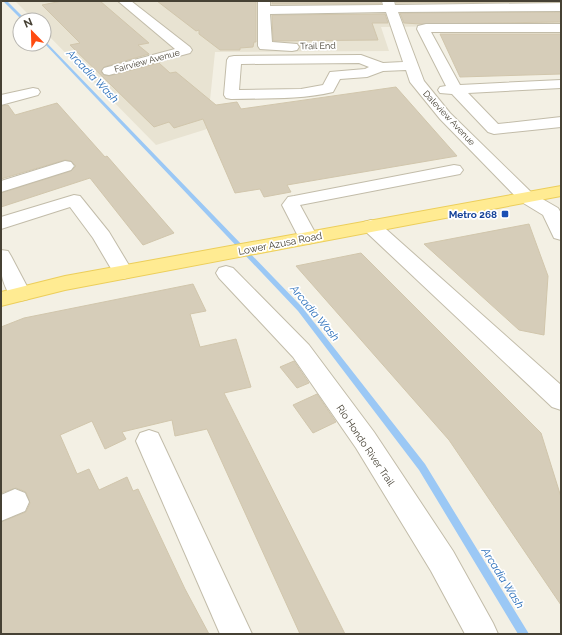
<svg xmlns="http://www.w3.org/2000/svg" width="562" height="635" font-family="Raleway,sans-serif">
<rect width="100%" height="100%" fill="#f3f0e4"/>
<path fill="#e8e3d2" d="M 15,1 L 561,1 L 561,25 L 381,27 L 389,51 L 215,52 L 207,129 L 156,145 L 44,31 L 44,20 L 34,20 Z"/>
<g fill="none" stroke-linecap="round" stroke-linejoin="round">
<g fill="#9bc8f5" fill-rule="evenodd">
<path d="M 3,1 L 7,1 L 26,20 L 22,20 Z"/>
<path d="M 44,40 L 302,307 L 425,464 L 529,634 L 518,634 L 419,470 L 298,311 L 44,43 Z"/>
</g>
</g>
<g fill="#d6cdb9" stroke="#d1c6ac">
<path d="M 62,1 L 100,1 L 149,43 L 138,45 L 149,54 L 104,67 L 101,72 L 104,75 L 109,76 L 159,63 L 170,73 L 176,72 L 216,105 L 237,102 L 241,109 L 396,87 L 457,156 L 287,185 L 291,192 L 264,197 L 260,189 L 235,193 L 203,119 L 174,128 L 169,122 L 154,127 L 70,45 L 80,43 L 42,5 Z"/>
<path d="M 157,1 L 256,1 L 256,42 L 254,42 L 253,47 L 240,48 L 240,50 L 220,50 L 199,34 L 199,30 L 196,31 Z"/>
<rect x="272" y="1" width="109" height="3"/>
<path d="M 396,1 L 561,1 L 561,2 L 396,3 Z"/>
<path d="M 561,12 L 561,22 L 421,24 L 404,23 L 400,13 Z"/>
<path d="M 385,14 L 388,23 L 372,23 L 378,40 L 273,41 L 272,15 Z"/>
<path d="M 440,34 L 561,34 L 561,74 L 460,77 Z"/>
<path d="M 57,103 L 105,157 L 107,156 L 174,233 L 143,245 L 90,178 L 1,207 L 1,193 L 71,171 L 76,166 L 71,161 L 65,160 L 1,179 L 1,106 L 8,105 L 15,115 Z"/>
<path d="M 529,224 L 548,276 L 544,335 L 519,330 L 424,244 Z"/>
<path d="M 361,253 L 541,433 L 561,497 L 561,605 L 449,440 L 296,266 Z"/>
<path d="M 193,284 L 206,311 L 190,314 L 200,347 L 236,339 L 251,387 L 224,393 L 345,634 L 300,634 L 207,429 L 175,436 L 172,420 L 122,432 L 126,439 L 105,449 L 92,421 L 60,435 L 77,474 L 89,469 L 99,490 L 127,477 L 133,491 L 138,489 L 185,589 L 209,634 L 1,634 L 1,522 L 26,512 L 30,503 L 26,492 L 16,488 L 1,493 L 1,327 L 24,318 Z"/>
<path d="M 294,361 L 309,383 L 297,388 L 280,367 Z"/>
<path d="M 317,394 L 336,422 L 313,433 L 293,405 Z"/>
</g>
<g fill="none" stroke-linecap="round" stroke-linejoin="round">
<g stroke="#c2bca9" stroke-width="2">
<g id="minor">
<path d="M 118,1 L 131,1 L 190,47 L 192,50 L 190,53 L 109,75 L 104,74 L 102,71 L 104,68 L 175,49 Z"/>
<path d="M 258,1 L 270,1 L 270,6 L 383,5 L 382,1 L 394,1 L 395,5 L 561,3 L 561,11 L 398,12 L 424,81 L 450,113 L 532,193 L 558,208 L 561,213 L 561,240 L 554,238 L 543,215 L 520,201 L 440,119 L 410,82 L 406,70 L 383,71 L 367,77 L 340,79 L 333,92 C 300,100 265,98 231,99 L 226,98 L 224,95 L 227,60 L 229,57 L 234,56 L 361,55 L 383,63 L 403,62 L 386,12 L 270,14 L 272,42 L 297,44 L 299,47 L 297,50 L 292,51 L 260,49 L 258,46 ZM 359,63 L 369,67 L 365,69 L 330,72 L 323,85 L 301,89 L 239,90 L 241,64 Z"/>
<path d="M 426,24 L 561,24 L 561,32 L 431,32 L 460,85 L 561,80 L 561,88 L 468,93 L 498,124 L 561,117 L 561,127 L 494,134 L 488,132 L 452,94 L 440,93 L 438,90 L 440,87 L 446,86 L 417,29 L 418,26 Z"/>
<path d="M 33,88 L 38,89 L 40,92 L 38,95 L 1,105 L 1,95 Z"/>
<path d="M 65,161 L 71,162 L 74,166 L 71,170 L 1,192 L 1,181 Z"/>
<path d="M 454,165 L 460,166 L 463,170 L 460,174 L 300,205 L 318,238 L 315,242 L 308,244 L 301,242 L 282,205 L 288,197 L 294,196 Z"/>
<path d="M 74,195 L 80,196 L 109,232 L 133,272 L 130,277 L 123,279 L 116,277 L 93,238 L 70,207 L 1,229 L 1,217 Z"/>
<path d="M 371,220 L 378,222 L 561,385 L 561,410 L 552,407 L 364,230 L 361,226 L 364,222 Z"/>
<path d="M 1,250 L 8,251 L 11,256 L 31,294 L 28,299 L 20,301 L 12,299 C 0,279 1,273 1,250 Z"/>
<path d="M 226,266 L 233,268 L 309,345 L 374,432 L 453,551 L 493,623 L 498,634 L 465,634 L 431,571 L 356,448 L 293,357 L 219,278 L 216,273 L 219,268 Z"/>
<path d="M 149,430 L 158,433 L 252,634 L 220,634 L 136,441 L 140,433 Z"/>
<path d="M 15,489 L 25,493 L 29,502 L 25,511 L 1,521 L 1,495 Z"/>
</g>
</g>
<g stroke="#ecce5a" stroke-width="2">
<path id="major" d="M 561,186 L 561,196 L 65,290 L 1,306 L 1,292 L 65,276 Z"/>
</g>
<use href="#minor" fill="#fff" fill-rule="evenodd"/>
<use href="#major" fill="#ffeb92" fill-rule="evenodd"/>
</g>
<rect fill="#1a4fb4" stroke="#fff" stroke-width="1.5" x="501" y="210" width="8" height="8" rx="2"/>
<g text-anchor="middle" stroke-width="3.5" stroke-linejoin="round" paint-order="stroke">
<g font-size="9" fill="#464134" stroke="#fff">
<text transform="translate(318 46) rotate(-1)" y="3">Trail End</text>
<text transform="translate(147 61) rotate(-15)" y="3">Fairview Avenue</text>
<text transform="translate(449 118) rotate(47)" y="3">Daleview Avenue</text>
</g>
<g font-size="10" font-weight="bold" fill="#164399" stroke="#fff" text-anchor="end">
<text x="497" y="218">Metro 268</text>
</g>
<g font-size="10" fill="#464134" stroke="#fff">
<text transform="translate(280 243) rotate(-11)" y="4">Lower Azusa Road</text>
<text transform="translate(366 445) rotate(56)" y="4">Rio Hondo River Trail</text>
</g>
<g font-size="11" font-style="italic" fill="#266cb9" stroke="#fff">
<text transform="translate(93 76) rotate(46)" y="4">Arcadia Wash</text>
<text transform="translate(315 313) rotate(50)" y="4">Arcadia Wash</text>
<text transform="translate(503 578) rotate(58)" y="4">Arcadia Wash</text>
</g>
</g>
<rect width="562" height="635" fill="none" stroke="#464134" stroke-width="4"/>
<g transform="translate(32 32) rotate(337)"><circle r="19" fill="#ffffff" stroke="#b5b3ae"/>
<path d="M0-3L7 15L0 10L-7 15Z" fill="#ff4b10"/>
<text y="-6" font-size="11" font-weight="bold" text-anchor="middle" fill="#464134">N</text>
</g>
</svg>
